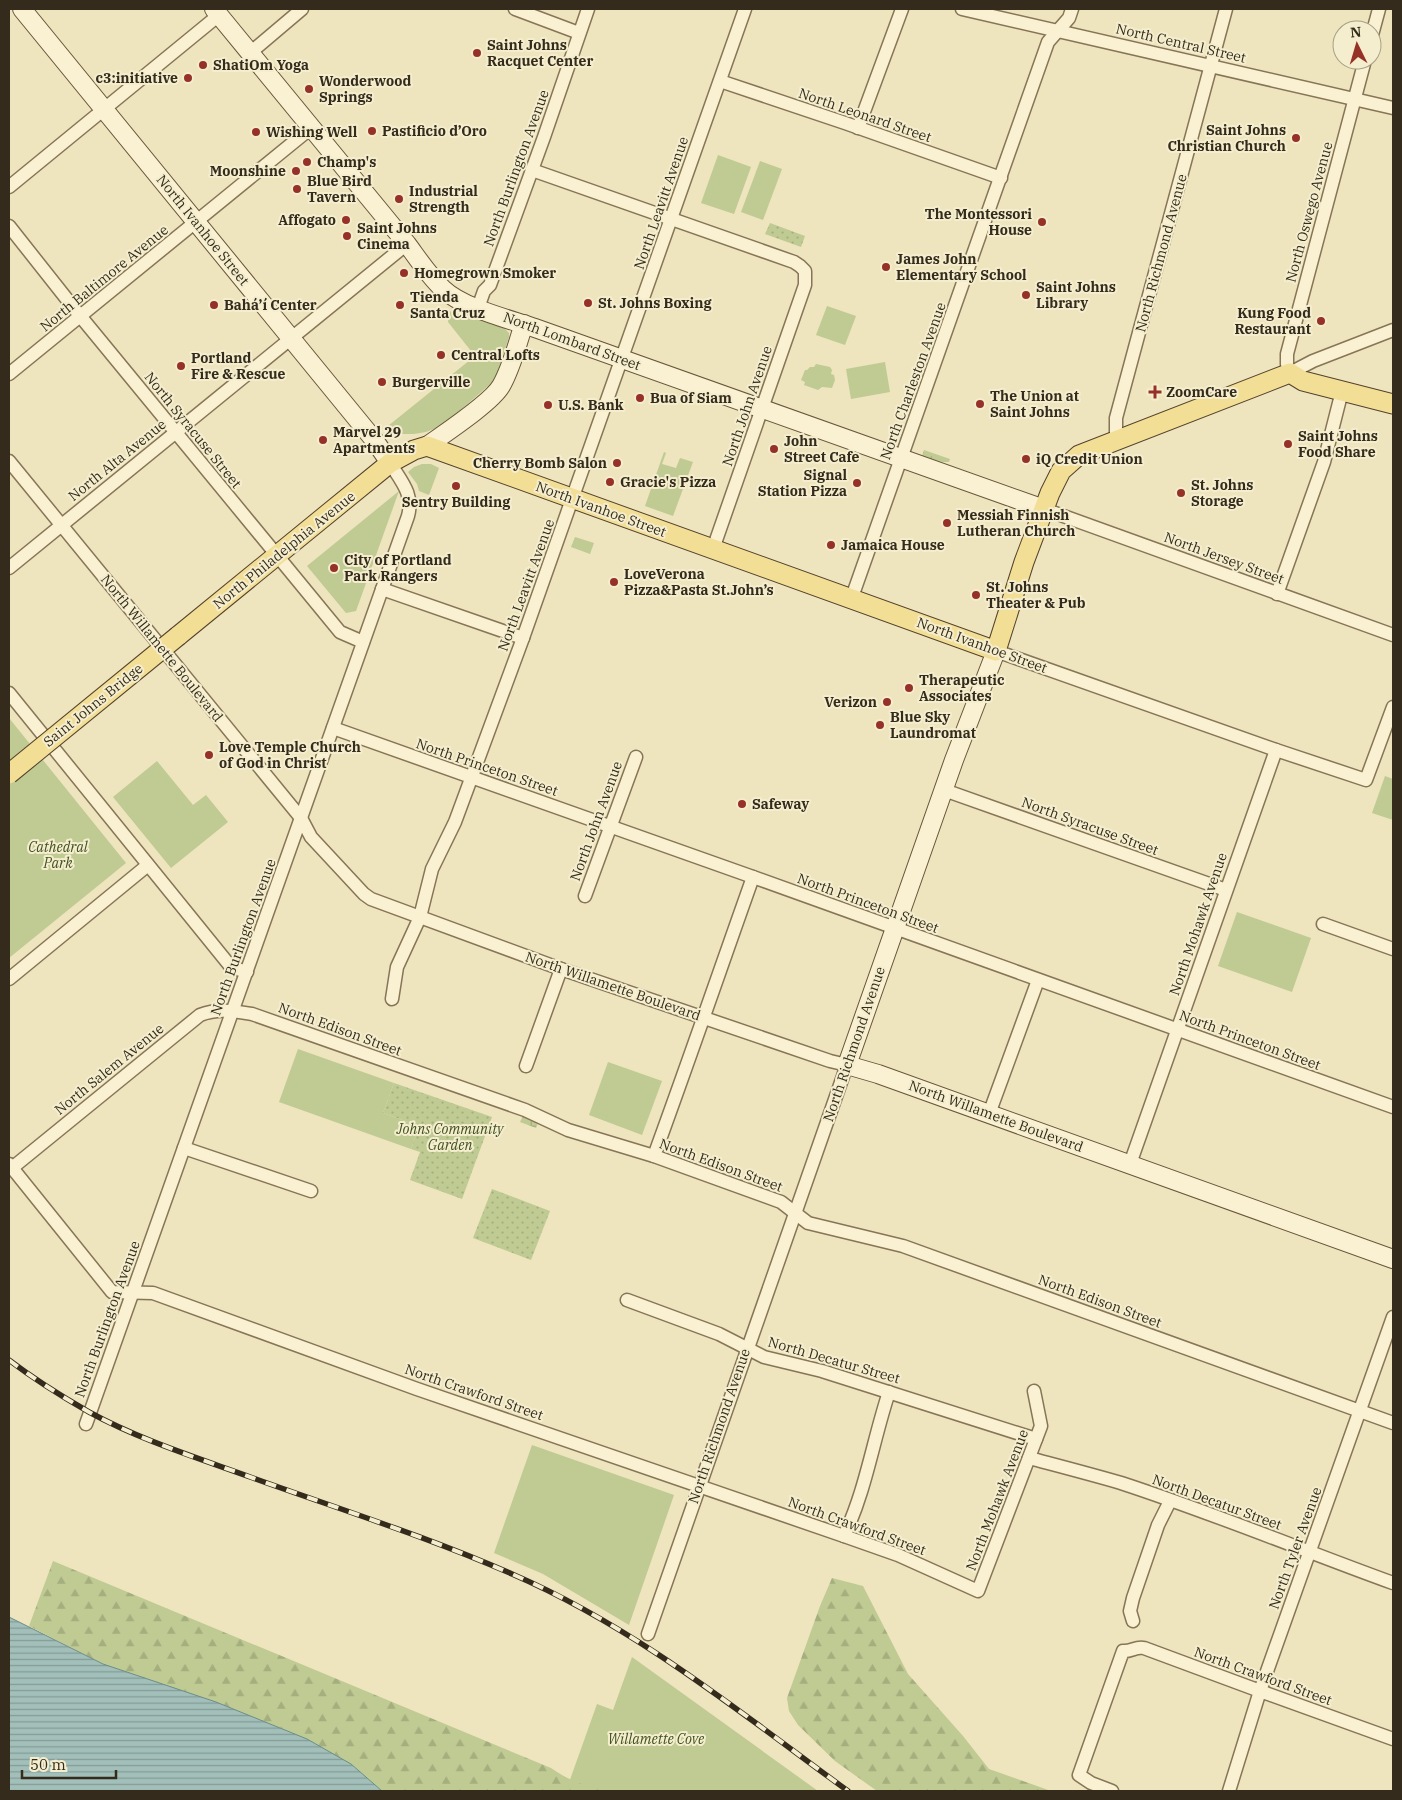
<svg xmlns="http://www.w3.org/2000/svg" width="1402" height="1800" font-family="'IBM Plex Serif',serif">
<defs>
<pattern id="forest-firs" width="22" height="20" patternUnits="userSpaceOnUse" patternTransform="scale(1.25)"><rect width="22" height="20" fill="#bfcb93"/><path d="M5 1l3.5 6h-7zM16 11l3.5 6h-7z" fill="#a5ae7e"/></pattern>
<pattern id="wetland-marsh" width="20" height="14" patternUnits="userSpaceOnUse" patternTransform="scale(1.25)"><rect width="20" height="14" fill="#bfcb93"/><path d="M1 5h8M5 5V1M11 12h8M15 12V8" fill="none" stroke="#a5ae7e"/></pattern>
<pattern id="garden-dots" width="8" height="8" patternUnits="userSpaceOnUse" patternTransform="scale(1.25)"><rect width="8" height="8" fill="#bfcb93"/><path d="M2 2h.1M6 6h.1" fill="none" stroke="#a5ae7e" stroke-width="1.8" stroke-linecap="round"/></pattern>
<pattern id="water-rules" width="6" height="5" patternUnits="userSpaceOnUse" patternTransform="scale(1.25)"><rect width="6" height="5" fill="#a2bfba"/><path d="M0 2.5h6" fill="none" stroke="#859b96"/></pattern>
</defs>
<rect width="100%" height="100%" fill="#eee4be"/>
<g fill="#bfcb93">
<path d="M 718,155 L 751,167 L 734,214 L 701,203 Z"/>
<path d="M 760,161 L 782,169 L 763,220 L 741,212 Z"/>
<path d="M 827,306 L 856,316 L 845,345 L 816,335 Z"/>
<path d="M 449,311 L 504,328 L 509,333 L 509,337 L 495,380 L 442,426 L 426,432 L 414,434 L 393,434 L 383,430 L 475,356 L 448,322 Z"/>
<path d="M 885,362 L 890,392 L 851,399 L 846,369 Z"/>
<path d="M 816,364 L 830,367 L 832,370 L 831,374 L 834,375 L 835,380 L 832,388 L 822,387 L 818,390 L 804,385 L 805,382 L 801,380 L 805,370 L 807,370 L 810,367 L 814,367 Z"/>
<path d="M 664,452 L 666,453 L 662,464 L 676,468 L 680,458 L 693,462 L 673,516 L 645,506 Z"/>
<path d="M 422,464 L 431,464 L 439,468 L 429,495 L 419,491 L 417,484 L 408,472 L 414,467 Z"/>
<path d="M 399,491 L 356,611 L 346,613 L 307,566 Z"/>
<path d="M 575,537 L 594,543 L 590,554 L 571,547 Z"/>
<path d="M 9,718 L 126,863 L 9,958 Z"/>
<path d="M 157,761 L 193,805 L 206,795 L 228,822 L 171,868 L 113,797 Z"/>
<path d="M 1385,776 L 1393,779 L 1393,820 L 1372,813 Z"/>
<path d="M 1237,912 L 1311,938 L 1292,992 L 1218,966 Z"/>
<path d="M 298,1049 L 394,1083 L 383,1113 L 419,1126 L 411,1149 L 279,1102 Z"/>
<path d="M 608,1062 L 662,1081 L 642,1135 L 589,1115 Z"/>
<path d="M 532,1445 L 674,1495 L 629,1625 L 543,1574 L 494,1553 Z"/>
<path d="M 632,1657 L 818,1791 L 566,1791 L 597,1704 L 613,1710 Z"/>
</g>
<g fill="url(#forest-firs)">
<path d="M 53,1561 L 551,1768 C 572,1783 589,1787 614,1791 L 382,1791 L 351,1764 L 307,1739 L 216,1702 L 103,1664 L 29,1626 Z"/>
<path d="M 832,1578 L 863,1586 L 908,1674 L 963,1736 L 989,1769 L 1051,1791 L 877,1791 L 835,1761 L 798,1725 L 789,1711 L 787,1698 L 820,1606 Z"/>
</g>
<g fill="url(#wetland-marsh)">
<path d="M 924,450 L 950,459 L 949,462 L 942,462 L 922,456 Z"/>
<path d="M 523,1116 L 538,1123 L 536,1128 L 520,1122 Z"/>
</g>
<g fill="url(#garden-dots)">
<path d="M 770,223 L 805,236 L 801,247 L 765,234 Z"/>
<path d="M 394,1083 L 492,1117 L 462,1199 L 410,1180 L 420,1152 L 411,1149 L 419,1126 L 383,1113 Z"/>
<path d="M 492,1189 L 550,1211 L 531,1260 L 473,1238 Z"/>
</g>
<path fill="url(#water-rules)" stroke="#698d88" d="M 9,1617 L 103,1664 L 216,1702 L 307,1739 L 351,1764 L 382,1791 L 9,1791 Z"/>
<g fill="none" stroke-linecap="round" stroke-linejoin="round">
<g stroke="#867557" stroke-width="15">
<g id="street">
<path d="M 515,9 L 579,33"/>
<path d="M 962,9 L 1393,108"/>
<path d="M 1372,35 L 1379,9"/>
<path d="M 250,53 L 302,9"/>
<path d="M 1365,60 L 1287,354 L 1287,364 L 1290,373 L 1313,361 L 1393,330"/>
<path d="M 720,81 L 845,123 L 1001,178"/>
<path d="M 858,128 L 902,9"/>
<path d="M 532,170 L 794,262 L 800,266 L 805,271 L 805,285 L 713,549"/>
<path d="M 9,187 L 219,15"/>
<path d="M 9,226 L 81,317 L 340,632 L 363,642"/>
<path d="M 478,308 L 484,291 L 490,285 L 544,137 L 588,9"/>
<path d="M 9,374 L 311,128"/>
<path d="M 1116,440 L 1116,418 L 1226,9"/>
<path d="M 9,461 L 301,818 L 311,837 L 364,894 L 371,899 L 561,969 L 830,1061 L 847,1065 L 648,1634"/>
<path d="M 1044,509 L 1393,635"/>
<path d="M 9,568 L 407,244"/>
<path d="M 382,589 L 523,638"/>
<path d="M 1277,594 L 1324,462 L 1342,391"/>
<path d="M 851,600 L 1048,42 L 1069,18 L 1072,9"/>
<path d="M 996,651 L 1276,750 L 1366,780 L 1393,707"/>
<path d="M 9,693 L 231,967 L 247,972"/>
<path d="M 333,728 L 753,877 L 1393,1107"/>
<path d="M 944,790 L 1226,890"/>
<path d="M 585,896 L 636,757"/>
<path d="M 1323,924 L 1393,949"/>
<path d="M 9,979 L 148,865"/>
<path d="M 392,999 L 397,967 L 420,917 L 432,869 L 455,822 L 523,638 L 745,9"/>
<path d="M 526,1066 L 561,969"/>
<path d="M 989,1114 L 1038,980"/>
<path d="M 184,1148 L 311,1191"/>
<path d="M 654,1156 C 688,1063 720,970 753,877"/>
<path d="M 9,1164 L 112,1292 L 153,1293 L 417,1389 L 844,1536 L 898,1555 L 978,1591 L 1041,1426 L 1034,1391"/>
<path d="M 1130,1164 L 1276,750"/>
<path d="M 12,1168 L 200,1015 C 217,1008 234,1011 252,1014 L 525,1110 L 568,1130 L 654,1156 L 781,1202 L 808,1223 L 903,1246 L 1393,1423"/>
<path d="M 627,1300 L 719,1334 L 764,1357 L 822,1371 L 1036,1439"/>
<path d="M 86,1424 L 408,516 C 414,494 401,481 390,463"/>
<path d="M 1029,1458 C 1059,1466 1090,1474 1121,1483 C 1213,1513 1302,1550 1393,1583"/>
<path d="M 844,1536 C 866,1490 873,1440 889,1392"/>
<path d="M 1133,1621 L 1130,1611 L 1133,1598 L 1158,1525 L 1170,1501"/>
<path d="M 1112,1791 L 1091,1783 L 1079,1775 L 1123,1651 C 1131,1652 1136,1646 1144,1648 L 1260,1691 L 1393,1739"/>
<path d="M 1229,1791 L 1260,1691 L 1393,1317"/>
</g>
</g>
<g stroke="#68563a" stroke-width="20">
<g id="secondary">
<path d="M 22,9 L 348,408 L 375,441 L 390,463"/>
<path d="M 214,9 L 407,244 C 418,259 429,276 443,289 C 463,308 509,319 535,328 L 1044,509"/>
<path d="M 427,446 C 445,433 491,403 501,386 C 512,367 517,344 524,324"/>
<path d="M 996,651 L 954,760 L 847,1065 L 878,1074 L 1393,1259"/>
</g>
</g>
<g stroke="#53422c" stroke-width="21">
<path id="primary" d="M 178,636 L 390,463 L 414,450 L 427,446 L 996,651 L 1024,562 L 1050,493 L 1061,471 L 1079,455 L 1290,373 L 1303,381 L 1393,404"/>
</g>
<use href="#street" stroke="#f9f1d1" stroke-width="12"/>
<use href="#secondary" stroke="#f9f1d1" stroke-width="18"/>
<use href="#primary" stroke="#f2de95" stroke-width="19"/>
<g stroke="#352b1c" stroke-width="5.5">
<path id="rail" d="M 9,1360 C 34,1379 61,1396 89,1412 C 140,1440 198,1458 253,1478 C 339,1509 428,1537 512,1574 C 635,1627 741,1713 848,1791"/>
</g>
<use href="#rail" stroke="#f5eece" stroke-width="4" stroke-dasharray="11" stroke-linecap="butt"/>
<g stroke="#53422c" stroke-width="21" stroke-linecap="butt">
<path id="primary-bridge" d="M 9,774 L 178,636"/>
</g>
<use href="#primary-bridge" stroke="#f2de95" stroke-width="19"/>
</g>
<g fill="#953127" stroke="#f5eece" stroke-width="2">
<circle cx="477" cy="53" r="5"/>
<circle cx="203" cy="65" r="5"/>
<circle cx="188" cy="78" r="5"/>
<circle cx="309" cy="89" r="5"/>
<circle cx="372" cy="131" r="5"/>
<circle cx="256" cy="132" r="5"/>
<circle cx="1296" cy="138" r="5"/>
<circle cx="307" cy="162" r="5"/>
<circle cx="296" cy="171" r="5"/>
<circle cx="297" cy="189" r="5"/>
<circle cx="399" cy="199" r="5"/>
<circle cx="346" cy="220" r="5"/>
<circle cx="1042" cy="222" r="5"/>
<circle cx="347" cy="236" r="5"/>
<circle cx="886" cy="267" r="5"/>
<circle cx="404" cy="273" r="5"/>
<circle cx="1026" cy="295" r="5"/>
<circle cx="588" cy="303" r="5"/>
<circle cx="214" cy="305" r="5"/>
<circle cx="400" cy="305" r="5"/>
<circle cx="1321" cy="321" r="5"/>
<circle cx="441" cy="355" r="5"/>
<circle cx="181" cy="366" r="5"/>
<circle cx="382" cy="382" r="5"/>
<path d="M1152.5 384.5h5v5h5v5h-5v5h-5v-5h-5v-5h5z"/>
<circle cx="640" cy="398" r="5"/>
<circle cx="980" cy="404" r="5"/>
<circle cx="548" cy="405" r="5"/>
<circle cx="323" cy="440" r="5"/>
<circle cx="1288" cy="444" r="5"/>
<circle cx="774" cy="449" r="5"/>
<circle cx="1026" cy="459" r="5"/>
<circle cx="617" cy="463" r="5"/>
<circle cx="610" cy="482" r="5"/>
<circle cx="857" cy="483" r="5"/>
<circle cx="456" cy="486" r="5"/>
<circle cx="1181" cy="493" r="5"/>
<circle cx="947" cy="523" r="5"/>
<circle cx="831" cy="545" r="5"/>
<circle cx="334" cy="568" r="5"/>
<circle cx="614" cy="582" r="5"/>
<circle cx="976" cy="595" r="5"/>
<circle cx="909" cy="688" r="5"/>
<circle cx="887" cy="702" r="5"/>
<circle cx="880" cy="725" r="5"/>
<circle cx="209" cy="755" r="5"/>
<circle cx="742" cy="804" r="5"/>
</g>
<g text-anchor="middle" stroke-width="4" stroke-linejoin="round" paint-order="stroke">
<g font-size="14" fill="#352b1c" stroke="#f5eece">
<text transform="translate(1181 43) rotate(13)" y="5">North Central Street</text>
<text transform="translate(865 115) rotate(19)" y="5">North Leonard Street</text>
<text transform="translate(516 168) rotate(-70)" y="5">North Burlington Avenue</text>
<text transform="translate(661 203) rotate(-71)" y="5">North Leavitt Avenue</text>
<text transform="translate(1309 212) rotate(-75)" y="5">North Oswego Avenue</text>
<text transform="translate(203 230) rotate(51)" y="5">North Ivanhoe Street</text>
<text transform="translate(1161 253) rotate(-75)" y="5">North Richmond Avenue</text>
<text transform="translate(104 278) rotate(-39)" y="5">North Baltimore Avenue</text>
<text transform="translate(572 341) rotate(20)" y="5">North Lombard Street</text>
<text transform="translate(913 381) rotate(-70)" y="5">North Charleston Avenue</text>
<text transform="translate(747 406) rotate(-71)" y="5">North John Avenue</text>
<text transform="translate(193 430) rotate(51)" y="5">North Syracuse Street</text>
<text transform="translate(117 460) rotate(-39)" y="5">North Alta Avenue</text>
<text transform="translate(601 509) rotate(20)" y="5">North Ivanhoe Street</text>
<text transform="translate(284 550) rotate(-39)" y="5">North Philadelphia Avenue</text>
<text transform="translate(1224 558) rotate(20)" y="5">North Jersey Street</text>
<text transform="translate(526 585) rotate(-70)" y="5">North Leavitt Avenue</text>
<text transform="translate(982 645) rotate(20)" y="5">North Ivanhoe Street</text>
<text transform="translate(162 648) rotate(51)" y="5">North Willamette Boulevard</text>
<text transform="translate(93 705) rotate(-39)" y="5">Saint Johns Bridge</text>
<text transform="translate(487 767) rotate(19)" y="5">North Princeton Street</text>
<text transform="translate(596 821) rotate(-70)" y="5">North John Avenue</text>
<text transform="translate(1090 826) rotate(20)" y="5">North Syracuse Street</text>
<text transform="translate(868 903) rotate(20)" y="5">North Princeton Street</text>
<text transform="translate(1198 924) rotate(-71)" y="5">North Mohawk Avenue</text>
<text transform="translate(243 937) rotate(-70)" y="5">North Burlington Avenue</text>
<text transform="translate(613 986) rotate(19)" y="5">North Willamette Boulevard</text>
<text transform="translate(340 1029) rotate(20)" y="5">North Edison Street</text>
<text transform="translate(1250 1040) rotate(20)" y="5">North Princeton Street</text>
<text transform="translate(854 1044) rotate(-71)" y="5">North Richmond Avenue</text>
<text transform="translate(109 1069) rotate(-39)" y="5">North Salem Avenue</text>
<text transform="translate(996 1116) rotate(20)" y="5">North Willamette Boulevard</text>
<text transform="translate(721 1165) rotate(20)" y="5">North Edison Street</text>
<text transform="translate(1100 1301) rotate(20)" y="5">North Edison Street</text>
<text transform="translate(107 1319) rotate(-70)" y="5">North Burlington Avenue</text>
<text transform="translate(834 1360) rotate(16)" y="5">North Decatur Street</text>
<text transform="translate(474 1392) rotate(19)" y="5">North Crawford Street</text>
<text transform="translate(719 1426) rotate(-71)" y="5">North Richmond Avenue</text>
<text transform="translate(997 1500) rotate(-69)" y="5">North Mohawk Avenue</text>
<text transform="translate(1217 1502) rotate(20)" y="5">North Decatur Street</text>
<text transform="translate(857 1526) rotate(20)" y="5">North Crawford Street</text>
<text transform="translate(1295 1548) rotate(-70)" y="5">North Tyler Avenue</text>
<text transform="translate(1263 1676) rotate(20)" y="5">North Crawford Street</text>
</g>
<g font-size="14" font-weight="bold" fill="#352b1c" stroke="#f5eece" text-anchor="start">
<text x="487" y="50">Saint Johns<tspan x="487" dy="16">Racquet Center</tspan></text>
<text x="213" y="70">ShatiOm Yoga</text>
<text x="178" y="83" text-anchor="end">c3:initiative</text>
<text x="319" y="86">Wonderwood<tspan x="319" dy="16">Springs</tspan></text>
<text x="1286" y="135" text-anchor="end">Saint Johns<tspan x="1286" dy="16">Christian Church</tspan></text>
<text x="382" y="136">Pastificio d’Oro</text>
<text x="266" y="137">Wishing Well</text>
<text x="317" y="167">Champ's</text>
<text x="286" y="176" text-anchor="end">Moonshine</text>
<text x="307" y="186">Blue Bird<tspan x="307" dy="16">Tavern</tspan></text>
<text x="409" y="196">Industrial<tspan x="409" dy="16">Strength</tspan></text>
<text x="1032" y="219" text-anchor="end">The Montessori<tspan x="1032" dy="16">House</tspan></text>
<text x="336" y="225" text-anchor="end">Affogato</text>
<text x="357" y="233">Saint Johns<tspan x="357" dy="16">Cinema</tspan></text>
<text x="896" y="264">James John<tspan x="896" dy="16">Elementary School</tspan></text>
<text x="414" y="278">Homegrown Smoker</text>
<text x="1036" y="292">Saint Johns<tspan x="1036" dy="16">Library</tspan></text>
<text x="410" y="302">Tienda<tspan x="410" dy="16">Santa Cruz</tspan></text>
<text x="598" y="308">St. Johns Boxing</text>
<text x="224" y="310">Bahá’í Center</text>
<text x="1311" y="318" text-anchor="end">Kung Food<tspan x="1311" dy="16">Restaurant</tspan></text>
<text x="451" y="360">Central Lofts</text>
<text x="191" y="363">Portland<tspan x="191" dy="16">Fire &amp; Rescue</tspan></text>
<text x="392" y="387">Burgerville</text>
<text x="1166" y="397">ZoomCare</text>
<text x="990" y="401">The Union at<tspan x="990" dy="16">Saint Johns</tspan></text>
<text x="650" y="403">Bua of Siam</text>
<text x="558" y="410">U.S. Bank</text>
<text x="333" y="437">Marvel 29<tspan x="333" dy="16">Apartments</tspan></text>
<text x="1298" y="441">Saint Johns<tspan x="1298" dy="16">Food Share</tspan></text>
<text x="784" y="446">John<tspan x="784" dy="16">Street Cafe</tspan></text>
<text x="1036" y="464">iQ Credit Union</text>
<text x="607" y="468" text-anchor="end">Cherry Bomb Salon</text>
<text x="847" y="480" text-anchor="end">Signal<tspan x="847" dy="16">Station Pizza</tspan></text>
<text x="620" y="487">Gracie's Pizza</text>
<text x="1191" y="490">St. Johns<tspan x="1191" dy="16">Storage</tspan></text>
<text x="456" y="507" text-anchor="middle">Sentry Building</text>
<text x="957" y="520">Messiah Finnish<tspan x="957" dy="16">Lutheran Church</tspan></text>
<text x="841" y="550">Jamaica House</text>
<text x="344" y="565">City of Portland<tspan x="344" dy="16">Park Rangers</tspan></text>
<text x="624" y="579">LoveVerona<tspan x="624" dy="16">Pizza&amp;Pasta St.John’s</tspan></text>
<text x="986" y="592">St. Johns<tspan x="986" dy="16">Theater &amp; Pub</tspan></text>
<text x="919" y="685">Therapeutic<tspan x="919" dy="16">Associates</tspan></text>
<text x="877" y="707" text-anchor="end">Verizon</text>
<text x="890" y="722">Blue Sky<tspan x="890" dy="16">Laundromat</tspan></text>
<text x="219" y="752">Love Temple Church<tspan x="219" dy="16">of God in Christ</tspan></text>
<text x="752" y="809">Safeway</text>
</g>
<g font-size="14" font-style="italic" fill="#415222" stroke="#f5eece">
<text x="58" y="852">Cathedral<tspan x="58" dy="16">Park</tspan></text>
<text x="450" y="1134">Johns Community<tspan x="450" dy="16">Garden</tspan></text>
<text x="656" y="1744">Willamette Cove</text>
</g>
</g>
<rect width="1402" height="1800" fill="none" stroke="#352b1c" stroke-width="20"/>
<g transform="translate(1357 45) rotate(355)"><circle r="24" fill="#f5eece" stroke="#a8a087"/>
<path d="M0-4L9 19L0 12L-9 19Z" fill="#953127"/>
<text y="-8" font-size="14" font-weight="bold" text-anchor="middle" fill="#352b1c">N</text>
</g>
<path d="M22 1770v8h94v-8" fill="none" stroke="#352b1c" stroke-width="2.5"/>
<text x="30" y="1770" font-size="15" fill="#352b1c" stroke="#f5eece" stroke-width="4" paint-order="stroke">50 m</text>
</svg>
